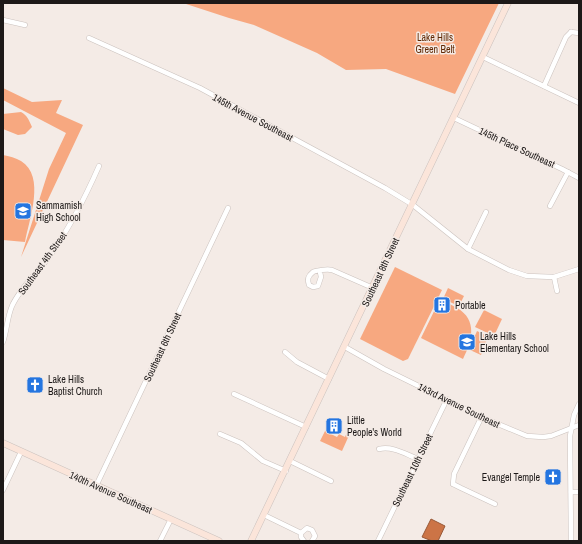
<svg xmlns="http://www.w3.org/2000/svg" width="582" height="544" font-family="'Archivo Narrow',sans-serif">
<rect width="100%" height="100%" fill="#f4ebe6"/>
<g fill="#f7a880">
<path d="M 183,3 L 499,3 L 455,94 L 386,69 L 346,70 L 317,53 L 254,25 L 229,18 Z"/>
<path d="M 3,88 L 32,102 L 62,100 L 56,113 L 83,125 L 21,257 L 49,169 L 66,133 L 3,100 Z"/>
<path d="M 21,112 C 27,115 29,120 32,127 L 25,134 L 18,135 L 3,129 L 3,114 Z"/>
<path d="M 3,155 C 9,156 16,158 21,161 C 46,176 29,220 25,242 L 3,240 Z"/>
<path d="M 395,267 L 442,290 L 408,359 L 403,361 L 360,339 Z"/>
<path d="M 448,288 L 464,296 L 459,306 L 443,299 Z"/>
<path d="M 440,299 C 445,302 452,305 457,308 C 478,320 472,341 463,359 L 421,338 Z"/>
<path d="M 484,310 L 502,319 L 494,336 L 475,327 Z"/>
<path d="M 477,331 L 485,335 L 484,336 L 487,339 L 481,355 L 470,350 C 473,343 474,337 477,331 Z"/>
<path d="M 348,430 L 351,431 L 342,451 L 320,441 L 325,431 L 337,437 L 339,434 L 345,437 Z"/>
</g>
<path fill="#cc7446" stroke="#985938" d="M 431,519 L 445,526 L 438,541 L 432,541 L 422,537 Z"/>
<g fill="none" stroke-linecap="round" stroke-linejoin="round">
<g stroke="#cbc2be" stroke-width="5.5">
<g id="street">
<path d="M 3,20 L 25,25"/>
<path d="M 571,32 L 579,33"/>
<path d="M 89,38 L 200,88 L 385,188 L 413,205 L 468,249 L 509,270 L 527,276 L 554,277 L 579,269"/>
<path d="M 483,57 L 579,103"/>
<path d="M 544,86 L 566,37 L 571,32"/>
<path d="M 454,118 L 562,169 L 579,178"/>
<path d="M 550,206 L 568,172"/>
<path d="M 468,249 L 486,212"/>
<path d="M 320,272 L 321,277 L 318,286 L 313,287 L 309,285 C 307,279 308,276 313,272 C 317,270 328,269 332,270 L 373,288"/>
<path d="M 554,277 L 557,291"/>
<path d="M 3,342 C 7,330 7,318 12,306 C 20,288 37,273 49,257 C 69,229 85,198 99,166"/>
<path d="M 345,347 L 384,369 L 486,419 L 527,436 L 543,437 L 551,436 L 579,425"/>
<path d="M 285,352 L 297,362 L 329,379"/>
<path d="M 234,394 L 306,427"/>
<path d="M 220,434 L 241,443 L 263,461 L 286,471"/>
<path d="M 379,449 C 393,446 405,454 418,459"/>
<path d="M 290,461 L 331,481"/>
<path d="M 453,484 L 454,474 L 482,416"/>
<path d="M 453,484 L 461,488 L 495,504"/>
<path d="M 96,486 L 228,208"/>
<path d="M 3,490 L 21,452"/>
<path d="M 571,492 L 579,492"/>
<path d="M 264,515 L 301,533"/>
<path d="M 301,533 L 307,528 L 312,530 L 315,536 L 312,541"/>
<path d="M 301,533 L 301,537 L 304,541"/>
<path d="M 160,541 L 171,519"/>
<path d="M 378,541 L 447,399"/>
<path d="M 571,541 L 570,436 L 574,415 L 579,404"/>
</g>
</g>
<g stroke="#cbc2be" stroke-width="7">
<g id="secondary">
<path d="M 3,443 L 219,541"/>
<path d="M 251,541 L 508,3"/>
</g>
</g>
<use href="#street" stroke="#fff" stroke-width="4.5"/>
<use href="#secondary" stroke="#fbe5da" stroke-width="6"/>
</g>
<defs>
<g id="school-square" transform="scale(0.9)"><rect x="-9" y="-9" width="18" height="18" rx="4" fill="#2475e0" stroke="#f4ebe6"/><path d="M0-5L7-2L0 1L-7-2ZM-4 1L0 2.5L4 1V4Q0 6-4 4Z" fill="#fff"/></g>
<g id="building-square" transform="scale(0.9)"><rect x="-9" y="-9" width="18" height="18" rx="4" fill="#2475e0" stroke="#f4ebe6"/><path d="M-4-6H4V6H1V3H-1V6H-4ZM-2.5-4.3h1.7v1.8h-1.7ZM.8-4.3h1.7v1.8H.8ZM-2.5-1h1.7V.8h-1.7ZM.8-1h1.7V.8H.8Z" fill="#fff"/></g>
<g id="church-square" transform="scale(0.9)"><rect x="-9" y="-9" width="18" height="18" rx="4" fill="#2475e0" stroke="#f4ebe6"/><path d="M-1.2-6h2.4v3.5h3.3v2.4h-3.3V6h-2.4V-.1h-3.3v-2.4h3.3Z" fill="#fff"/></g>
</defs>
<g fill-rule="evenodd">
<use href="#school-square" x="23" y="211"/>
<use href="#building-square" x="442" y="305"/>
<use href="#school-square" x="467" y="342"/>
<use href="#church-square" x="35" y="385"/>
<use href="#building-square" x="334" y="426"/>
<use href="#church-square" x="553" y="477"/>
</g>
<g text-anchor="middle" stroke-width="3" stroke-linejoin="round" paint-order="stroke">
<g font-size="10" fill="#602803" stroke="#f4ebe6">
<text x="435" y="41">Lake Hills<tspan x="435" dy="12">Green Belt</tspan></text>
</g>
<g font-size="10" fill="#1d1918" stroke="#f4ebe6">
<text transform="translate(253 117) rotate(28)" y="4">145th Avenue Southeast</text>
<text transform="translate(517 147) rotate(25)" y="4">145th Place Southeast</text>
<text transform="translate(42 263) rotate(-54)" y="4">Southeast 4th Street</text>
<text transform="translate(380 272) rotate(-65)" y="4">Southeast 8th Street</text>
<text transform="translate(162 347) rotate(-65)" y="4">Southeast 6th Street</text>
<text transform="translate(459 405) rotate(26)" y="4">143rd Avenue Southeast</text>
<text transform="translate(412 470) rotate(-64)" y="4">Southeast 10th Street</text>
<text transform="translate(111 492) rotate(24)" y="4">140th Avenue Southeast</text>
</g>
<g font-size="10" fill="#1d1918" stroke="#f4ebe6" text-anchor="start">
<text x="36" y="209">Sammamish<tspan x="36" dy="12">High School</tspan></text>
<text x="455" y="309">Portable</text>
<text x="480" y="340">Lake Hills<tspan x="480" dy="12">Elementary School</tspan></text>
<text x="48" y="383">Lake Hills<tspan x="48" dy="12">Baptist Church</tspan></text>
<text x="347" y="424">Little<tspan x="347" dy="12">People's World</tspan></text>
<text x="540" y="481" text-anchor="end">Evangel Temple</text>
</g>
</g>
<rect width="582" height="544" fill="none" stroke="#1d1918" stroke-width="8"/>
</svg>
